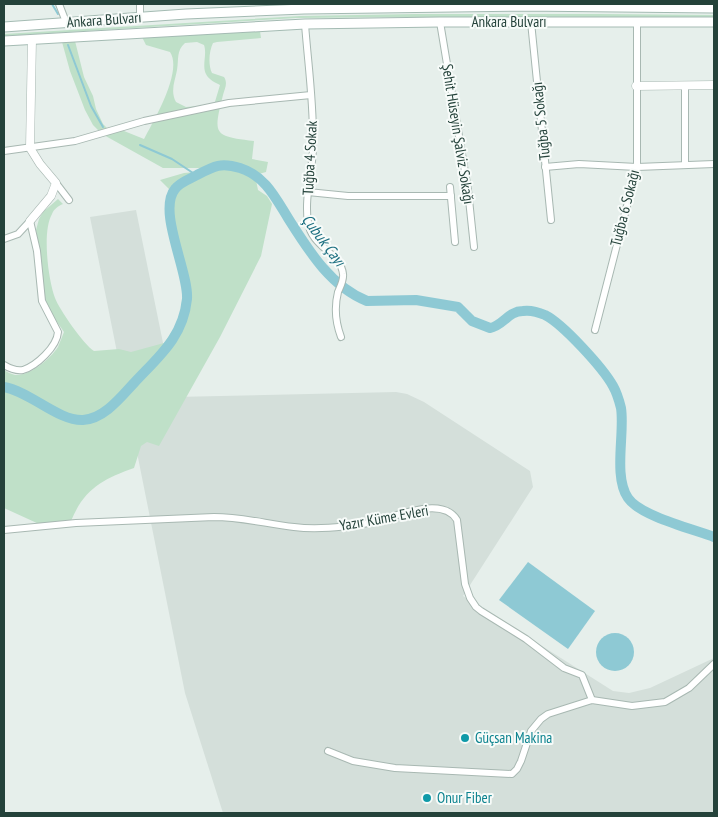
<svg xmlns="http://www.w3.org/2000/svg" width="718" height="817" font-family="'PT Sans Narrow',sans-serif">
<rect width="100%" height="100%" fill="#e6efeb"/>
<path fill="#d4dfda" d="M 136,210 L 174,397 L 396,392 L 407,394 L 424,402 L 530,471 L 533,487 L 463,596 L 613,691 L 629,693 L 650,688 L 714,658 L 714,813 L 223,813 L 185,693 L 90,217 Z"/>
<g fill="#bfe0c8" fill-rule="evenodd">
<path d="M 415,14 L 600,14 L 714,15 L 714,18 L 409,17 L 296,18 L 4,36 L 4,34 L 300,16 Z"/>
<path d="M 260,31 L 261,38 L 217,42 L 213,43 C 209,51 208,65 212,73 L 224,77 C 228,83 225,88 223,95 C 213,135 213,136 254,141 L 252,159 L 268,162 L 266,172 L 255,175 L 258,190 L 267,196 L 272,204 L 261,256 L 220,337 L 159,446 L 147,442 L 141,446 L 134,468 C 103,479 84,489 71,521 L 39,524 L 4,508 L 4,370 C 7,372 11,374 15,375 C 30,376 50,359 58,347 C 60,342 62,337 64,332 L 46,306 L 44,296 L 42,263 L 36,230 L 39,219 L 43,212 L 58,199 L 63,204 C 58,206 54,209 52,214 C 42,231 48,279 55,298 C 59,309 84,345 94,351 L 119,349 L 131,352 L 164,343 L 179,322 L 184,287 L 168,218 L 167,204 L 169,189 L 160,180 L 184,173 L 216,170 L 204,168 L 163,168 L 102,134 L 93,125 L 85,110 L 70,71 L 62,42 L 75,41 L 84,77 L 93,96 L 96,109 L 103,124 L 108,129 L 124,131 L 144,139 C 154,120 183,71 170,52 L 146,45 L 142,37 ZM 197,42 L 204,45 C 208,56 199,70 210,79 C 213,82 217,83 220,85 L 214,105 L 186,107 L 176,102 C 170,91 175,81 177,70 C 179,59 176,51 185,43 Z"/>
</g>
<g fill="#8ec9d4">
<path d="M 528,562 L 595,611 L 568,649 L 499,600 Z"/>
<circle cx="615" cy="652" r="19"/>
</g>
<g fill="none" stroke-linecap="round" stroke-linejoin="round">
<g stroke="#8ec9d4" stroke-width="2">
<path d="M 52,4 L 58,14"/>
<path d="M 68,45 L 91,106 L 103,127"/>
<path d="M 140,145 L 172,159 L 196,175"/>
</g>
<path stroke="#8ec9d4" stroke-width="10" d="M 4,387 C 31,392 58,421 83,420 C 104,419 121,397 134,383 C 158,357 183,338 187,299 C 189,272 157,211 175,189 C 180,182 190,179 197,175 C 214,166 221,162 240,168 C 265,176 275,197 288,218 C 309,251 330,286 367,301 L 416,300 L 458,307 L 472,321 L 490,328 C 503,326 508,311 523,311 C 530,310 538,312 545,315 C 563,324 603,368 613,386 C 617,393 619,400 621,408 C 625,433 613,476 628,498 C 640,516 693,529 714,537"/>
<g stroke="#a8b8b2" stroke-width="8">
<g id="minor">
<path d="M 59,4 L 66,22"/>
<path d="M 140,17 L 140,4"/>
<path d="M 440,22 L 468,190 L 474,247"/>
<path d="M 531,22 L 551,220"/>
<path d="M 305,24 C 308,64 314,105 313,146 C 313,171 304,197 308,222 C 311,247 341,253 343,274 C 344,280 340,287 338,292 C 334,308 335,321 341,337"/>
<path d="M 685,86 L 685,164"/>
<path d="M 4,151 L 75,141 L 144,121 L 229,103 L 311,95"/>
<path d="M 545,167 L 579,164 L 637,167 L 714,164"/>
<path d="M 56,183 L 69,200"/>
<path d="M 450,187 L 455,242"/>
<path d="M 308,192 L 348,196 L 451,196"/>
<path d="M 4,239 L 18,234 L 30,221 L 37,251 L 42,301 L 58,332 C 57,347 36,366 23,370 C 17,371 9,368 4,365"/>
<path d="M 595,330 L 637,167 L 637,22"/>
<path d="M 4,530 L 76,523 L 214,517 C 242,517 267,524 294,527 C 317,530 341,527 363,524 C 387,521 441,493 457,520 L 465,584 L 470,598 L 476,607 L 481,611 L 526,639 L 564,668 L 582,675 L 592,700"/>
<path d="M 328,751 L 353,761 L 395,768 L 512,774 L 517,769 L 521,761 L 531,731 L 541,719 L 548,714 L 592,700 L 632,706 L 665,702 L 689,688 L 714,664"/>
</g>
</g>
<g stroke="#a8b8b2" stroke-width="9">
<g id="tertiary">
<path d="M 636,86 L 714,85"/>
<path d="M 30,221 L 51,196 L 56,183 L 40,164 L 30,148 L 32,39"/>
</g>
</g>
<g stroke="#a4bbb3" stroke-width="11">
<g id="secondary">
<path d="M 4,27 L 186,14 L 304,9 L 523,6 L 714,8"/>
<path d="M 4,41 L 305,24 L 440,22 L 714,22"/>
</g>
</g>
<use href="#minor" stroke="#fff" stroke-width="6"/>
<use href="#tertiary" stroke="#fff" stroke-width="8"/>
<use href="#secondary" stroke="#fff" stroke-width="9"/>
</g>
<g fill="#0f9aa8" stroke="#f7fbf9" stroke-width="2">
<circle cx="465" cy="738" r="5"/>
<circle cx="427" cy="798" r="5"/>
</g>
<g text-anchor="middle" stroke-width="4" stroke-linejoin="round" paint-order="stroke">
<g font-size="15" fill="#24423a" stroke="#f7fbf9">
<text transform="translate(104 20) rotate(-4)" y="5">Ankara Bulvarı</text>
<text x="509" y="27">Ankara Bulvarı</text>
<text transform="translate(541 121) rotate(-96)" y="5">Tuğba 5 Sokağı</text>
<text transform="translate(458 134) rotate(81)" y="5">Şehit Hüseyin Şalviz Sokağı</text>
<text transform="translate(310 158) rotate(-87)" y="5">Tuğba 4 Sokak</text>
<text transform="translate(625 208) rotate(-76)" y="5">Tuğba 6 Sokağı</text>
<text transform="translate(384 518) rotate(-10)" y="5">Yazır Küme Evleri</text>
</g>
<g font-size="15" fill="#0d838f" stroke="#f7fbf9" text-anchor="start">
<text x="475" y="743">Güçsan Makina</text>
<text x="437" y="803">Onur Fiber</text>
</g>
<g font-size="16" font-style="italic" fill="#1c6f80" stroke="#f7fbf9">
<text transform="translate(324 240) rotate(53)" y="6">Çubuk Çayı</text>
</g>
</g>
<rect width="718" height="817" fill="none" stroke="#24423a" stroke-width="10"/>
</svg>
